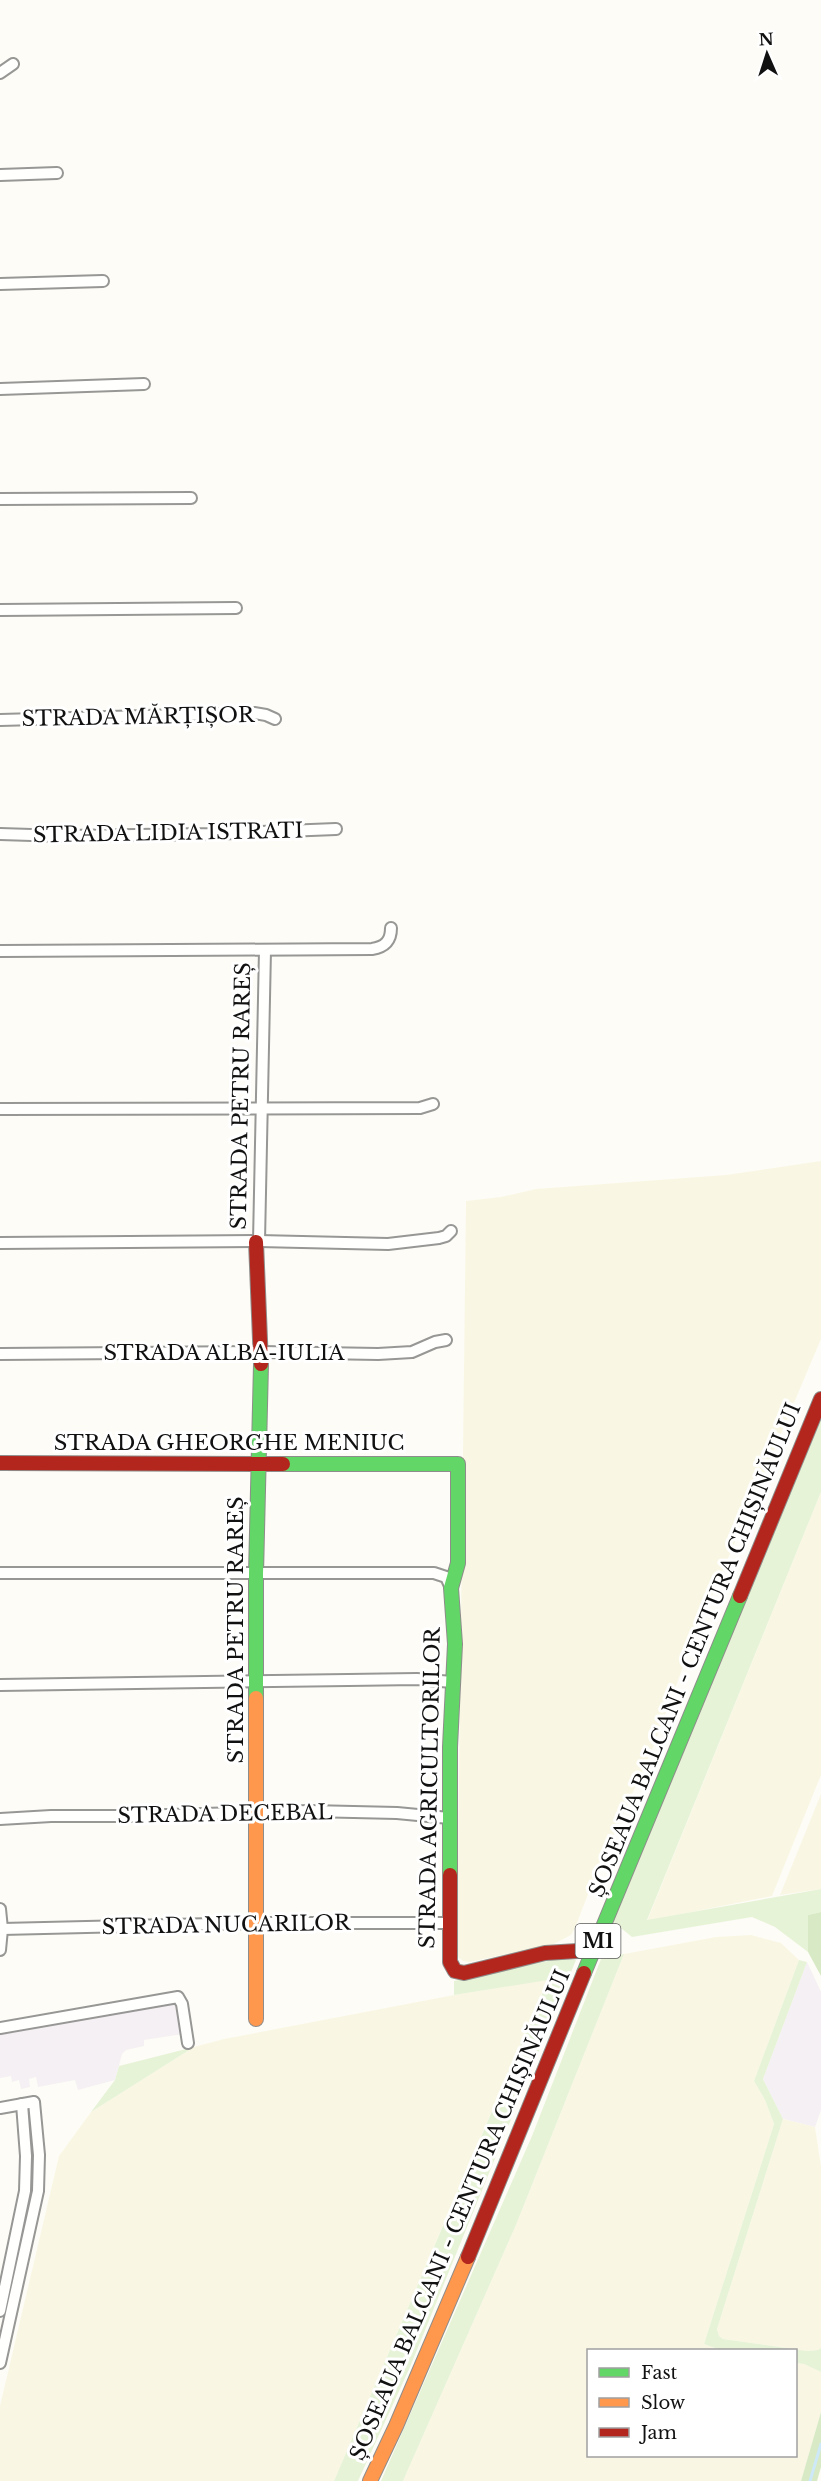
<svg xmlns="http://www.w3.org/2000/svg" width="821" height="2481" font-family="'Libre Baskerville',serif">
<rect width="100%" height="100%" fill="#fdfcf7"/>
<g fill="#f5f0f3">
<path d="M 807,1962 L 821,1992 L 821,2110 L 815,2127 L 783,2119 L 763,2079 Z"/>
<path d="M 178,2001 L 183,2034 L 144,2040 L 144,2046 L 126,2050 L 122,2054 L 115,2080 L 78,2090 L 75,2080 L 38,2087 L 36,2077 L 29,2079 L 30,2087 L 21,2089 L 19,2080 L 12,2082 L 11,2076 L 0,2078 L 0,2035 Z"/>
</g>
<g fill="#f9f7e4">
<path d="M 821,1161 L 821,1339 L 690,1648 L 652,1750 L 595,1876 L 575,1928 L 571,1935 L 552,1945 L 469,1962 L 463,1961 L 458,1957 L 457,1949 L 466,1201 L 501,1197 L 536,1189 L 726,1175 Z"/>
<path d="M 821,1492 L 821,1775 L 772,1896 L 647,1921 Z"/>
<path d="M 821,1794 L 821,1889 L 780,1895 Z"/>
<path d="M 751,1935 L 781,1943 L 799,1960 L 754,2081 L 765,2100 L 774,2124 L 704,2344 L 720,2350 L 588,2350 L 588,2456 L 796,2456 L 796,2363 L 804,2364 L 821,2372 L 821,2412 L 801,2481 L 403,2481 L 516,2225 L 624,1954 L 716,1937 Z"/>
<path d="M 548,1979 L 334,2481 L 0,2481 L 0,2406 L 59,2156 L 91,2112 L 194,2047 L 224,2039 L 454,1995 Z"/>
<path d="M 783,2119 L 815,2127 L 821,2166 L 821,2348 L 818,2350 L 807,2351 L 723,2339 L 719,2336 L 717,2329 Z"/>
</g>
<g fill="#e7f3d7">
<path d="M 821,1411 L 821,1492 L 647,1920 L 821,1889 L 821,1912 L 808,1915 L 808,1952 L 775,1927 L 752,1917 L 632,1937 L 611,1920 Z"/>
<path d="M 624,1954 L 516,2225 L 403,2481 L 381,2481 L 532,2136 L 601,1959 Z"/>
<path d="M 557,1959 L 576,1960 L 410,2367 L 358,2481 L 334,2481 L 548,1980 L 454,1995 L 454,1981 Z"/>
<path d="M 799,1960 L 807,1962 L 763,2079 L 783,2119 L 717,2329 L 719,2336 L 723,2339 L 807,2351 L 818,2350 L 821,2348 L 821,2372 L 804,2364 L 796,2363 L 796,2350 L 720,2350 L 704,2344 L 774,2124 L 765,2100 L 754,2081 Z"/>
<path d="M 194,2047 L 91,2112 L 115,2080 L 119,2066 Z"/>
</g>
<g fill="#d8eac5">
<path d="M 821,1912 L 821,1976 L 808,1952 L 808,1915 Z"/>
<path d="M 821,2412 L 821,2467 L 817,2481 L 801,2481 Z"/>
</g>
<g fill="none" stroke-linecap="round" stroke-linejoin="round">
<path stroke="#cde8f7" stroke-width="3" d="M 810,2481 L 821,2444"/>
<g stroke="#979795" stroke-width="14">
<g id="street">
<path d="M 0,73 L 13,64"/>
<path d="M 0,175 L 57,173"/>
<path d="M 0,284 L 103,281"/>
<path d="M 0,389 L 144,384"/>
<path d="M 0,499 L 191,498"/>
<path d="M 0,610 L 236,608"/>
<path d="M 0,720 L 254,713 L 266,715 L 275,719"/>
<path d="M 0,834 L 63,836 L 210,834 L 336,829"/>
<path d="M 0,951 L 372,949 C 385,947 391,941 391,928"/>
<path d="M 0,1109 L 420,1108 L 433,1104"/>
<path d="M 259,1241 L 265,950"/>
<path d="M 0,1243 L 259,1241 L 388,1244 L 439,1238 L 446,1236 L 451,1231"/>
<path d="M 0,1354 L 261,1352 L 378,1354 L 412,1352 L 435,1342 L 446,1340"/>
<path d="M 0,1573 L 434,1573 L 446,1577 L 451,1588"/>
<path d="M 0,1685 L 348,1680 L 417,1679 L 452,1682"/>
<path d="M 0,1819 L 51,1816 L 132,1816 L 310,1811 L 397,1813 L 449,1818"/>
<path d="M 0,1909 L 2,1929 L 0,1950"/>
<path d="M 2,1929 L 255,1923 L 450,1923"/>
<path d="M 0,2028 L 178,1997 L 182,2004 L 188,2043"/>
<path d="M 0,2108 L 34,2102 L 39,2155 L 38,2191 L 0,2363"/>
<path d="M 0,2311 L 25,2191 L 26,2156 L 22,2104"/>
</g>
</g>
<g stroke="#8e8d8b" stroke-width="16">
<g id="fast">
<path d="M 283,1464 L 458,1464 L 458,1563 L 451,1588 L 455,1644 L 450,1747 L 450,1875"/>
<path d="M 256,1698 L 256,1574 L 261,1364"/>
<path d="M 584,1973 L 740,1596"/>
</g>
</g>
<g stroke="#8e8d8b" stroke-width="16">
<g id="slow">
<path d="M 256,1698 L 256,2019"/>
<path d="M 370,2481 L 396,2426 L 468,2257"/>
</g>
</g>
<g stroke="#8e8d8b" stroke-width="16">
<g id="jam">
<path d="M 256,1242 L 261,1364"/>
<path d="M 0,1463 L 283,1464"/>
<path d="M 740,1596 L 821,1399"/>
<path d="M 450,1875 L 450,1962 L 455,1971 L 464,1973 L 545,1953 L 594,1950"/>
<path d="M 468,2257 L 584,1973"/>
</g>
</g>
<use href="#street" stroke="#fffffe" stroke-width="10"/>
<use href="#fast" stroke="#63d668" stroke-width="14"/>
<use href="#slow" stroke="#ff974d" stroke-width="14"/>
<use href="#jam" stroke="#b3261e" stroke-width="14"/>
</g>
<g text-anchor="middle" stroke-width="6" stroke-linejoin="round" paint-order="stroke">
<rect fill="#fff" stroke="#585858" stroke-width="1.5" x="575.5" y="1924" width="45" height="34" rx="4.5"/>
<g font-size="20" font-weight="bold" fill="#111">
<text x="598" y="1948">M1</text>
</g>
<g font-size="21" fill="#111" stroke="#fff">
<text transform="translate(138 717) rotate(-1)" y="7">STRADA MĂRȚIȘOR</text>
<text transform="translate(168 833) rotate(-1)" y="7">STRADA LIDIA ISTRATI</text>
<text transform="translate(241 1096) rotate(-89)" y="7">STRADA PETRU RAREȘ</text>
<text x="224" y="1360">STRADA ALBA-IULIA</text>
<text x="229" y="1450">STRADA GHEORGHE MENIUC</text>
<text transform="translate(236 1630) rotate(-90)" y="7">STRADA PETRU RAREȘ</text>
<text transform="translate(695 1650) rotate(-68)" y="7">ȘOSEAUA BALCANI - CENTURA CHIȘINĂULUI</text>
<text transform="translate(430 1788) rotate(-89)" y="7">STRADA AGRICULTORILOR</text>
<text transform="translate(225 1814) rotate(-1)" y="7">STRADA DECEBAL</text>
<text transform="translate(226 1925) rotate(-1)" y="7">STRADA NUCARILOR</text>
<text transform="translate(460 2215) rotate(-67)" y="7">ȘOSEAUA BALCANI - CENTURA CHIȘINĂULUI</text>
</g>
</g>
<rect x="587" y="2349" width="210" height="108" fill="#ffffff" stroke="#a0a0a0" stroke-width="1.5"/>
<rect x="599" y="2368" width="30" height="9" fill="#63d668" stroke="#a0a0a0" stroke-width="1.5"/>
<text x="641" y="2379" font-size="18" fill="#111111">Fast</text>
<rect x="599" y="2398" width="30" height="9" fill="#ff974d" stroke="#a0a0a0" stroke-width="1.5"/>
<text x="641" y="2409" font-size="18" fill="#111111">Slow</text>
<rect x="599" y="2428" width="30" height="9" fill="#b3261e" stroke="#a0a0a0" stroke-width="1.5"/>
<text x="641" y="2439" font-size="18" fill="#111111">Jam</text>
<g transform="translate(767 54) rotate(357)" stroke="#ffffff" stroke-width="4.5" paint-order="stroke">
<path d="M0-4.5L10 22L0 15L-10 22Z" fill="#111111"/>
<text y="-9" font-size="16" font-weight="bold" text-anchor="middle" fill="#111111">N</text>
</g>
</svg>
